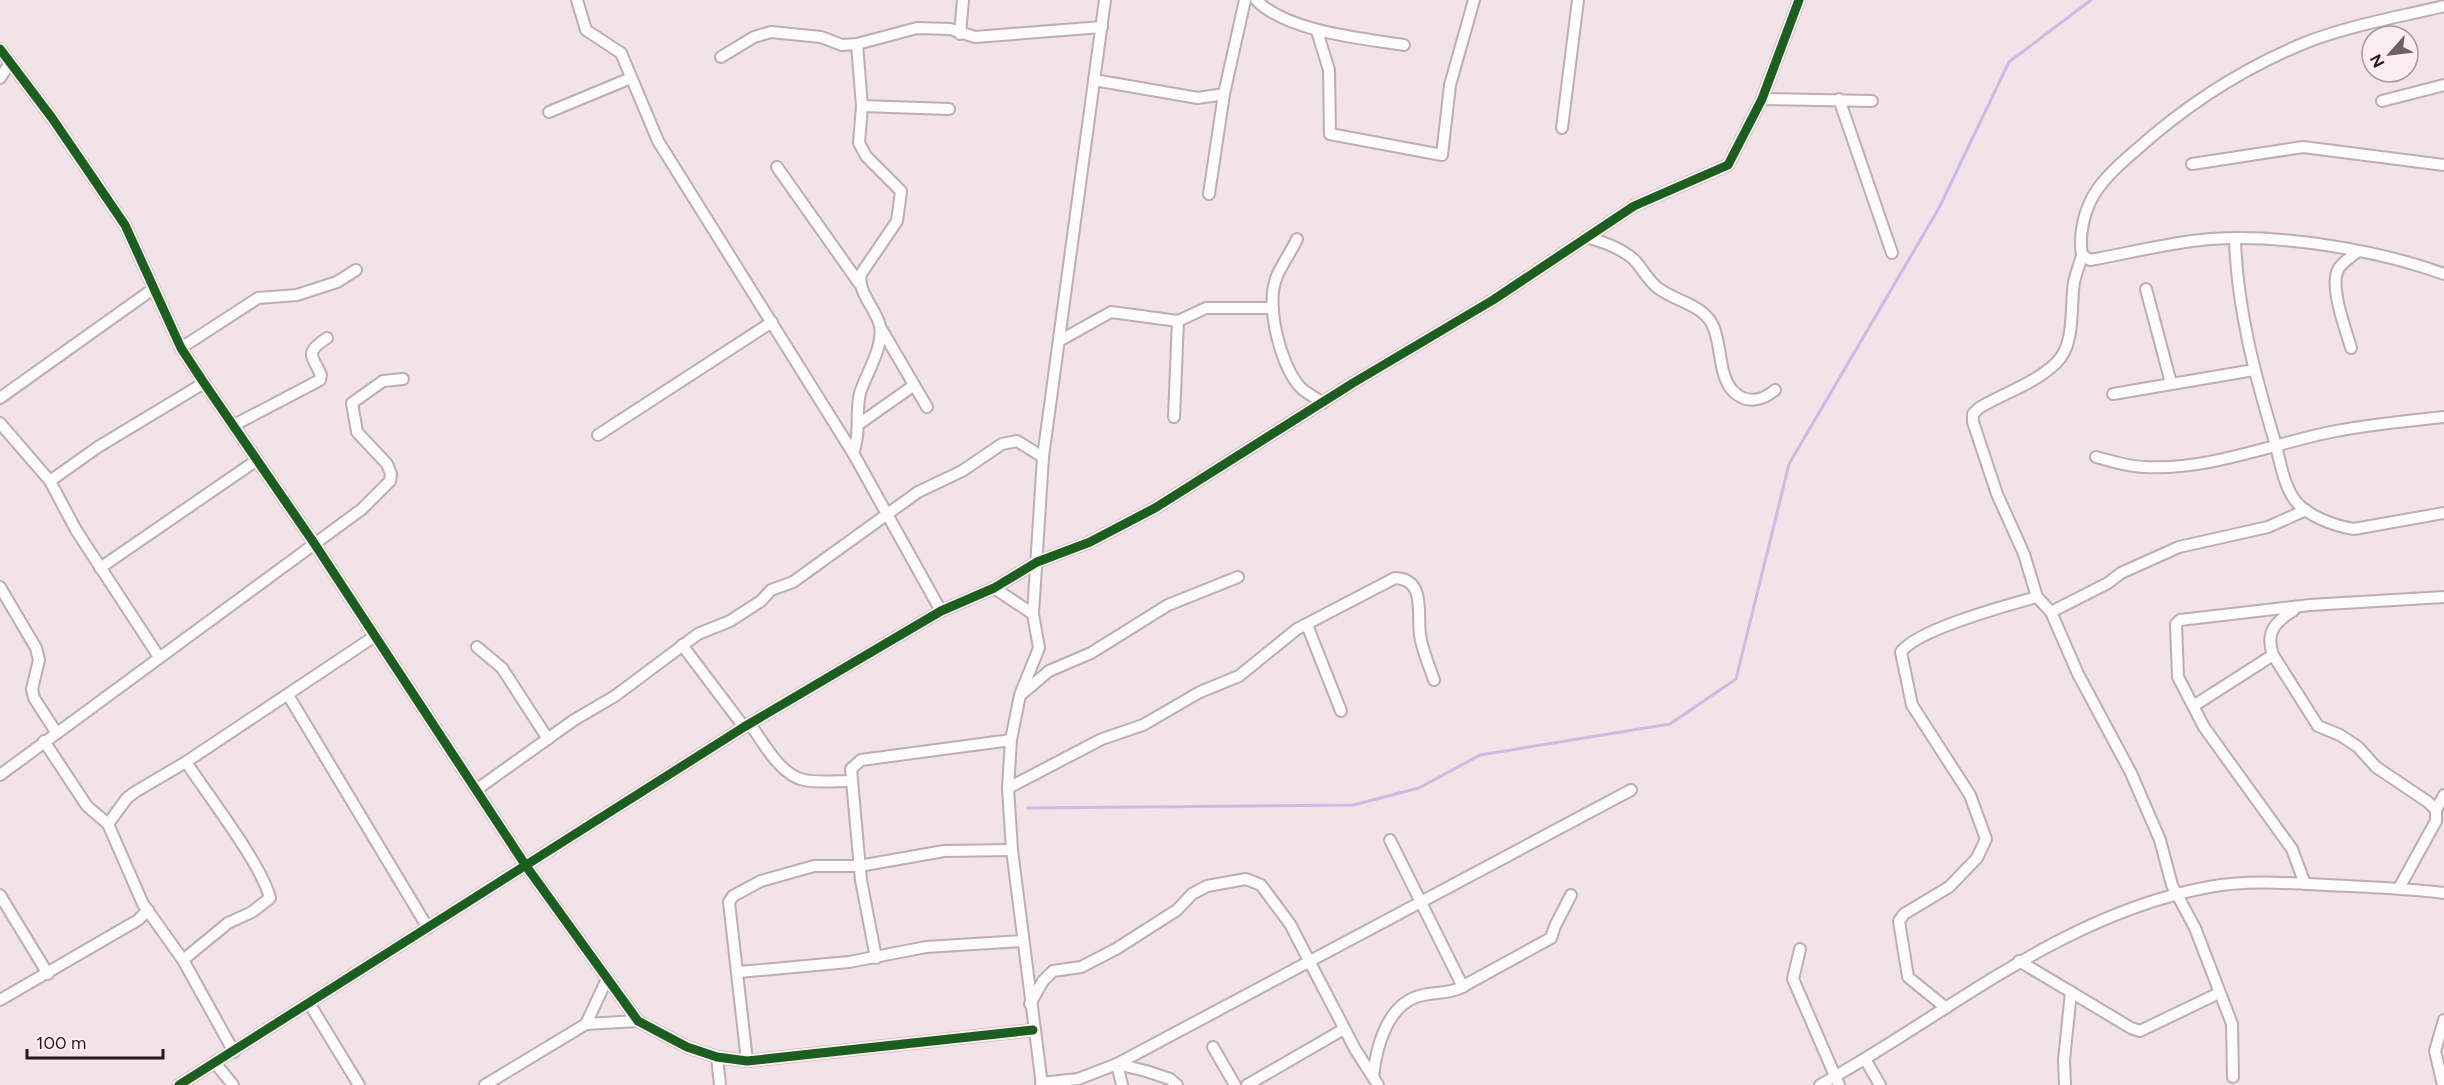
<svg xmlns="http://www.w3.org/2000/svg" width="2444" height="1085" font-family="Figtree,sans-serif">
<rect width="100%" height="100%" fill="#f1e3e7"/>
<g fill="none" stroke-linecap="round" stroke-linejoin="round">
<path stroke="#cdbae5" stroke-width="3" d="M 1028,808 L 1353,805 L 1419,788 L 1480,755 L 1670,724 L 1736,679 L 1789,464 L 1939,208 L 2009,62 L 2091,0"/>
<g stroke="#beadb2" stroke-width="14">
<g id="street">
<path d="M 577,0 L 586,30 L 621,53 L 658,141 L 853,453 L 941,611"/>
<path d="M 1256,0 C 1288,32 1360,38 1404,45"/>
<path d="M 2444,6 C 2399,17 2351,25 2307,42 C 2243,68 2186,105 2135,151 C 2119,165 2099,182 2090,202 C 2082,220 2079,236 2082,255 L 2090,260 C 2130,253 2171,242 2211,239 C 2282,234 2378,250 2444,274"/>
<path d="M 1317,31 L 1329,70 L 1330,134 L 1442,155 L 1450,85 L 1474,0"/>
<path d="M 960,34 L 963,0"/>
<path d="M 0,49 L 52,118 L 125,225 L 181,348 L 204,383 L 314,543 L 526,866 L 638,1021 L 687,1047 L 717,1057 L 747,1061 L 1033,1030"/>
<path d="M 721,57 L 754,37 L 771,32 L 821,37 L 842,45 L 857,44 L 917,28 L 950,29 L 975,37 L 1102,27"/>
<path d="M 0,78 L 10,63"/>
<path d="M 1094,80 L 1198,98 L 1224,94 L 1245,0"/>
<path d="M 1762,99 L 1872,101"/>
<path d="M 1839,99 L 1892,253"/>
<path d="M 2382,101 L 2444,85"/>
<path d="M 862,106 L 949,109"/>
<path d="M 549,112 L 631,78"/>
<path d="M 1562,128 L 1578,0"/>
<path d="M 2192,164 L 2303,147 L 2444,165"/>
<path d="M 777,167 L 859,283"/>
<path d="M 1209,194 L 1224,94"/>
<path d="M 1589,238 C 1604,242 1618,247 1631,257 C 1641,265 1647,280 1658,288 C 1676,302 1703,304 1713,326 C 1722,345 1718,377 1734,392 C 1747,404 1762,401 1775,390"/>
<path d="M 1297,239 C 1291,252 1282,264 1277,276 C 1265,304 1280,365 1300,387 C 1306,393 1316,398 1323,403"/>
<path d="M 2235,239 C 2237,309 2255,375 2275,442 C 2280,460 2283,483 2294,499 C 2306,516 2335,526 2354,529 L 2444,513"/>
<path d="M 2082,255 C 2080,264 2076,273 2074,282 C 2070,307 2076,344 2056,363 C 2034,384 2004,393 1979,408 L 1973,414 L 1973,422 L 1997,494 L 2024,554 L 2037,597 L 2051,612 L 2078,674 L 2131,773 L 2160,840 L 2172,885 L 2195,928 L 2232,1024 L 2233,1077"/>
<path d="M 2146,289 L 2171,383"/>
<path d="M 882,330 L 927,407"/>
<path d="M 1059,341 L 1111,312 L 1178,321 L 1206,308 L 1273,308"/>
<path d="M 181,348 L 258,298 L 297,295 L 337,282 L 356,270"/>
<path d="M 2351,348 C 2346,330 2328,284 2339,268 C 2343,262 2351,257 2357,252"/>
<path d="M 2113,394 L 2254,370"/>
<path d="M 0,398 L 153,289"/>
<path d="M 1174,417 L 1178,321"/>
<path d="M 0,423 L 50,481 L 76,530 L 159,657"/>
<path d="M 859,424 L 913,386"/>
<path d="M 234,425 L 320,380 L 321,375 C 312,355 304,353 327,338"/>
<path d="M 598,435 L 772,322"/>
<path d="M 853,453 C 861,434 855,414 860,393 C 866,374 884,347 880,326 C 876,308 857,293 861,274 L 897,221 L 901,191 L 866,156 L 859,143 L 862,106 L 857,44"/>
<path d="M 2096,457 C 2112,461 2129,467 2146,467 C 2207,470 2267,446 2326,433 C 2365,425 2404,421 2444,417"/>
<path d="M 50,481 L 98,447 L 204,383"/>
<path d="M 100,568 L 257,460"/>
<path d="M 0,587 L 36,648 L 39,660 L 32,689 L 34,698 L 56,732"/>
<path d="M 994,588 L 1033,614"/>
<path d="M 2051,612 L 2108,583 L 2121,573 L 2179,547 L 2268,527 L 2306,510"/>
<path d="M 1307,625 L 1341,711"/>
<path d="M 682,645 L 744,727"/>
<path d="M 477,647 L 502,668 L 548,739"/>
<path d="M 2273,655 C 2265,632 2275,622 2294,610"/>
<path d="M 1023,693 L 1049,671 L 1091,653 L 1168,605 L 1238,577"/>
<path d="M 288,695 L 428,928"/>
<path d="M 2195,705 L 2273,655 L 2318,726 L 2340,735 L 2358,747 L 2376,767 L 2428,802 L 2436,810"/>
<path d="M 750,724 C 763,742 780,775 804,780 C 818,783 836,781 850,781"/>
<path d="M 44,741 L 87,806 L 108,824 L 143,904 L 183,960 L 234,1052"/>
<path d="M 0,775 L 362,509 L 390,481 L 391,474 L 387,464 L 357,432 L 352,403 L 383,381 L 403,379"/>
<path d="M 1008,788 L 1102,739 L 1143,725 L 1200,692 L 1239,676 L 1297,629 L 1395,578 C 1426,579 1417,613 1420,635 C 1422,650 1429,665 1434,680"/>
<path d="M 476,790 L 574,720 L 615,696 L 698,634 L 730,621 L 761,601 L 771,590 L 793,582 L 918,492 L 962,471 L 1002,444 L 1017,441 L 1043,457"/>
<path d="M 108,824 L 127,798 L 135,792 L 186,762 L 375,636"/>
<path d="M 1390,840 L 1463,987"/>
<path d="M 2305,884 L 2292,849 L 2204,727 L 2178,677 L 2176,624 L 2180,620 L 2310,605 L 2444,597"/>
<path d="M 2399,888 L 2436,821 L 2436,810 L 2444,795"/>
<path d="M 0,895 L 48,974"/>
<path d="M 1800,949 L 1793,979 L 1839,1085"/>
<path d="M 876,958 L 861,880 L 851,769 L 861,760 L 1011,740"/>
<path d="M 183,960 L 228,923 L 252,912 L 270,898 C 262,865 207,794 186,762"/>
<path d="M 2019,961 L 2131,1028 L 2140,1031 L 2219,993"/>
<path d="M 739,972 L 849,962 L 926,947 L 1023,941"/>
<path d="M 0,1000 L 138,920 L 148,910"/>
<path d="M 309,1003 L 359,1085"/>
<path d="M 1030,1004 L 1043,981 L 1053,971 L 1081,967 L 1116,949 L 1177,910 L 1192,894 L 1207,886 L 1246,879 L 1261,885 L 1290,924 L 1355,1049 L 1378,1085"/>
<path d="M 1946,1008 L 1908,977 L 1899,921 L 1904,914 L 1949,887 L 1977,858 L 1986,839 L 1970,795 L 1912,705 L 1901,652 C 1918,629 2008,605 2037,597"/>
<path d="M 586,1024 L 607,979"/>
<path d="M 1213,1047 L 1235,1085"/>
<path d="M 717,1057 L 720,1085"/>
<path d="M 1865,1059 L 1880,1085"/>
<path d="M 747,1061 L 729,902 L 733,896 L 761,881 L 814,866 L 859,866 L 944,851 L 1012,850"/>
<path d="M 215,1063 L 233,1085"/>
<path d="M 1373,1077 C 1376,1049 1386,1008 1416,997 C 1429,992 1445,994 1458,989 L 1551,938 L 1555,926 L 1571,895"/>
<path d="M 1041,1083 L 1078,1079 L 1117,1064 L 1146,1071 L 1170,1079 L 1177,1085"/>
<path d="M 179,1085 L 744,727 L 941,611 L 994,588 L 1037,562 L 1090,542 L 1155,508 L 1353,383 L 1493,300 L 1634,206 L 1728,165 L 1762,99 L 1799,0"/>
<path d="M 485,1085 L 586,1024 L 638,1021"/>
<path d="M 1042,1085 L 1012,850 L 1008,788 L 1011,740 L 1020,695 L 1039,648 L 1033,614 L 1043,457 L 1105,0"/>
<path d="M 1122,1085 L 1117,1064 L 1631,790"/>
<path d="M 1247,1085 L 1344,1029"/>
<path d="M 1820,1085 C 1948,1014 2062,914 2209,887 C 2247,880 2288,883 2327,885 C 2366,887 2405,888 2444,893"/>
<path d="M 2065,1085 L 2064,1060 L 2071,992"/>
<path d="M 2443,1085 L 2435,1051 L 2444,1020"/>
</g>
</g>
<use href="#street" stroke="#fdfbfb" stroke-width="10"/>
<g stroke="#fbeef1" stroke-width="13">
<g id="cycleway">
<path d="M 0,49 L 52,118 L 125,225 L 181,348 L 204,383 L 314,543 L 526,866 L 638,1021 L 687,1047 L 717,1057 L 747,1061 L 1033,1030"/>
<path d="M 179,1085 L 744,727 L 941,611 L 994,588 L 1037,562 L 1090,542 L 1155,508 L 1353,383 L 1493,300 L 1634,206 L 1728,165 L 1762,99 L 1799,0"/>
</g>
</g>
<use href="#cycleway" stroke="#1b5e20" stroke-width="9"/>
</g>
<g transform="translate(2390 54) rotate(242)"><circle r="28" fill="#fbeef1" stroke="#a9989d" stroke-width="1.5"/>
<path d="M0-4.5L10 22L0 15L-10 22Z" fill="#725e64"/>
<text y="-9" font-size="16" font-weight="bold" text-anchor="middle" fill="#2d171e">N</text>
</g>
<path d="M27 1049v9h136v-9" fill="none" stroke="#2d171e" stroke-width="3"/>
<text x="36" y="1049" font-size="18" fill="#2d171e" stroke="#fbeef1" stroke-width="4.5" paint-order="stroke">100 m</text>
</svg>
